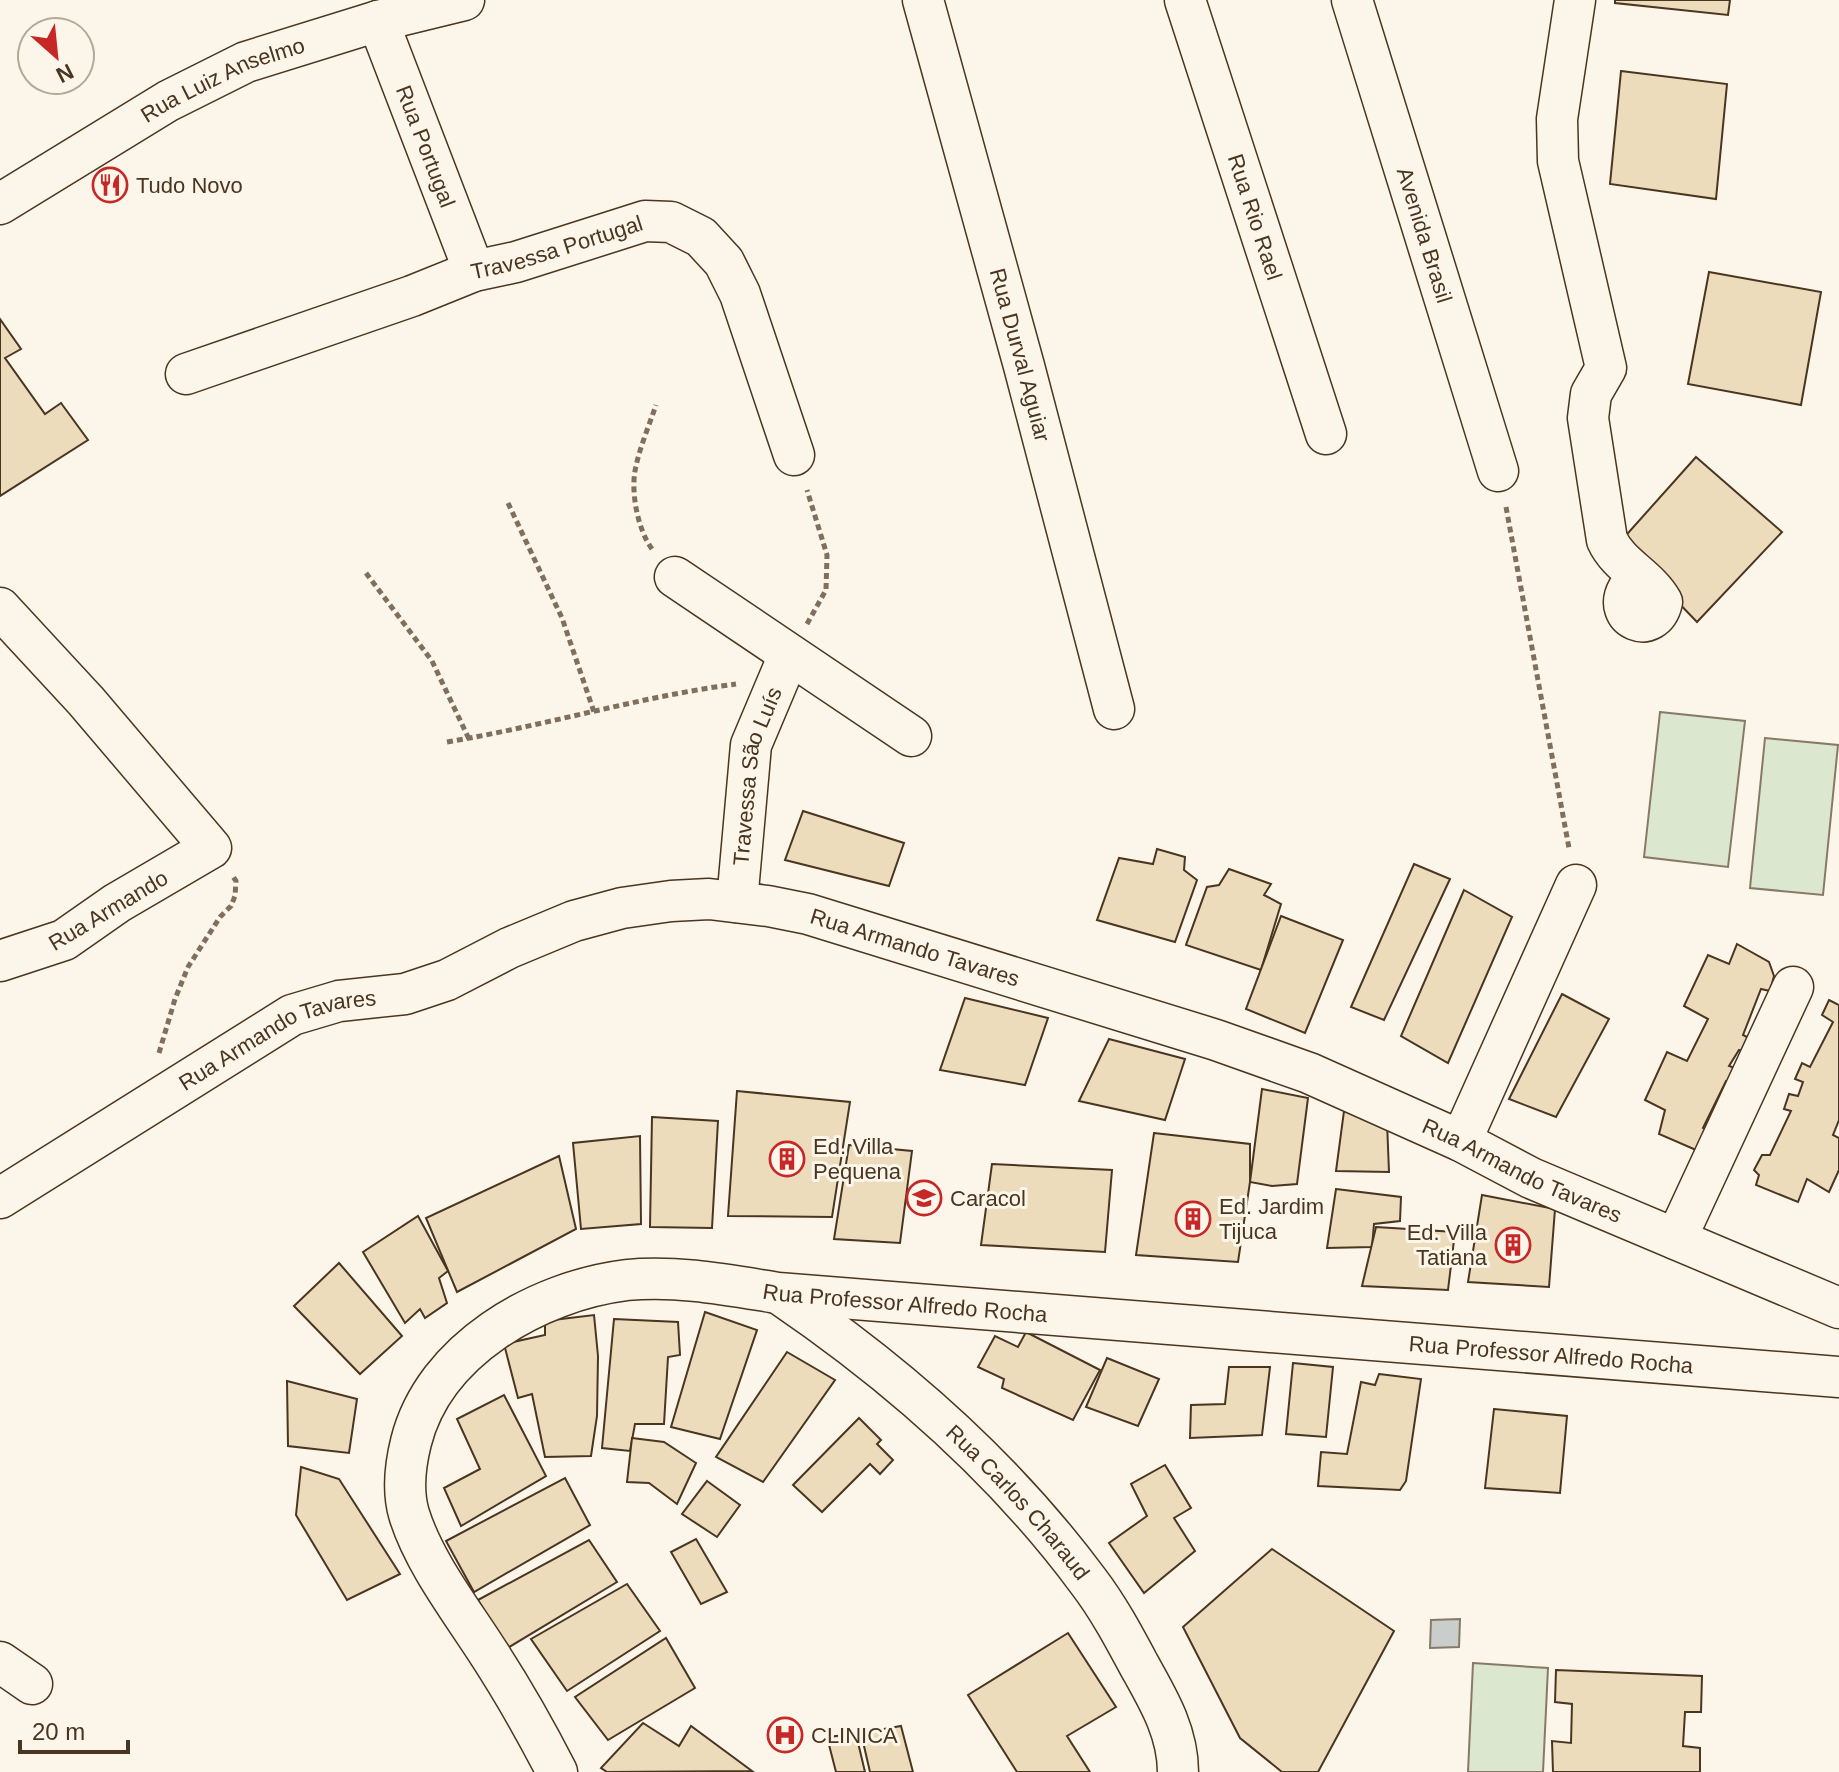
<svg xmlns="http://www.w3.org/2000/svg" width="1839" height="1772" font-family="Helvetica,sans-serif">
<rect width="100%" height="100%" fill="#fbf6e9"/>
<g fill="#dce7d0" stroke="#887966" stroke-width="2">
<path d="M 1660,712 L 1745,721 L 1728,867 L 1644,857 Z"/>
<path d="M 1765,738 L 1838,745 L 1823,895 L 1750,888 Z"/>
<path d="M 1473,1663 L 1548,1668 L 1543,1772 L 1468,1772 Z"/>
</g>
<path fill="#c9cecd" stroke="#887966" stroke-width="2" d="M 1460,1619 L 1459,1647 L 1430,1648 L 1431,1620 Z"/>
<g fill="#ecdcbc" stroke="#4a3520" stroke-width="2">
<path d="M 1615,0 L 1730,0 L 1728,15 L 1615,3 Z"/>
<path d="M 1621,71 L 1727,84 L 1716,199 L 1610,184 Z"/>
<path d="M 1709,272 L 1821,292 L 1801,405 L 1688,384 Z"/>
<path d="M 0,319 L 21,349 L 5,358 L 45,414 L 61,403 L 88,440 L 0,496 Z"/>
<path d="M 1696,457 L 1782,532 L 1697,622 L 1620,542 Z"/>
<path d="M 803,811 L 904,843 L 889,886 L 785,860 Z"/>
<path d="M 1157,849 L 1185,857 L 1184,870 L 1197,880 L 1175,942 L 1097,920 L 1119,858 L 1153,864 Z"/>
<path d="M 1414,864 L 1450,879 L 1384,1020 L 1351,1007 Z"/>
<path d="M 1229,869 L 1271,884 L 1264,895 L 1281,904 L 1261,970 L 1186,945 L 1207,887 L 1219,885 Z"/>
<path d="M 1464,890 L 1512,917 L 1448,1063 L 1401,1036 Z"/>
<path d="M 1281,916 L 1343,940 L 1305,1033 L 1246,1009 Z"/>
<path d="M 1737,944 L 1769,962 L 1774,976 L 1770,991 L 1761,989 L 1743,1035 L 1751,1039 L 1746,1052 L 1739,1050 L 1729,1066 L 1738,1069 L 1734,1085 L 1726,1081 L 1703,1128 L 1711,1133 L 1696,1150 L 1659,1134 L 1665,1110 L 1645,1100 L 1667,1052 L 1687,1061 L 1708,1019 L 1684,1006 L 1708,955 L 1729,964 Z"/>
<path d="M 1562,994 L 1609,1019 L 1556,1117 L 1509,1099 Z"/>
<path d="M 965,998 L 1048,1018 L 1025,1085 L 940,1070 Z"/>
<path d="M 1829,1000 L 1839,1005 L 1839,1120 L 1833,1135 L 1839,1138 L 1839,1170 L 1829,1192 L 1807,1179 L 1798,1202 L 1756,1185 L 1759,1175 L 1754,1170 L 1762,1155 L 1770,1155 L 1791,1111 L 1784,1109 L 1789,1094 L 1798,1096 L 1803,1082 L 1795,1079 L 1802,1063 L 1810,1067 L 1833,1022 L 1822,1015 Z"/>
<path d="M 1109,1039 L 1185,1059 L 1165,1120 L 1079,1101 Z"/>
<path d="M 1262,1089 L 1308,1098 L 1297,1184 L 1272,1186 L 1250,1182 Z"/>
<path d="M 737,1091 L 850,1102 L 832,1217 L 728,1216 Z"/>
<path d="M 1344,1111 L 1387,1122 L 1389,1172 L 1336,1171 Z"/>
<path d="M 652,1117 L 718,1121 L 712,1228 L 650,1227 Z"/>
<path d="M 1154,1133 L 1250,1144 L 1250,1182 L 1238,1262 L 1136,1255 Z"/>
<path d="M 640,1136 L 641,1224 L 581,1229 L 573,1143 Z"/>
<path d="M 849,1145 L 912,1151 L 900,1243 L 834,1239 Z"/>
<path d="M 559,1156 L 576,1229 L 457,1292 L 426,1218 Z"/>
<path d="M 992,1164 L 1112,1170 L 1105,1252 L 981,1245 Z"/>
<path d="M 1336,1189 L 1401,1197 L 1400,1221 L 1374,1224 L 1372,1247 L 1327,1248 Z"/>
<path d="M 1482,1195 L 1555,1209 L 1549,1287 L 1468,1282 Z"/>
<path d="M 418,1216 L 448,1271 L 439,1278 L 447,1303 L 425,1318 L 420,1309 L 405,1323 L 363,1252 Z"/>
<path d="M 1376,1227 L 1455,1232 L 1448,1290 L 1362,1286 Z"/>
<path d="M 339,1263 L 402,1336 L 360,1374 L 294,1306 Z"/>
<path d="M 705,1312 L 757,1330 L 720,1439 L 671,1427 Z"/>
<path d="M 594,1315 L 598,1356 L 597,1416 L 591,1456 L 545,1457 L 532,1394 L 518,1398 L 504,1344 L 545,1335 L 545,1321 Z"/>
<path d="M 614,1319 L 678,1322 L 680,1355 L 668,1357 L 664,1424 L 635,1424 L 630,1451 L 602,1448 Z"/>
<path d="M 1026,1332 L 1100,1370 L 1073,1420 L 1002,1388 L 1004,1379 L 978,1367 L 995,1336 L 1018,1347 Z"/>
<path d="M 787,1352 L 835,1380 L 763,1482 L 716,1457 Z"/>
<path d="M 1107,1358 L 1159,1379 L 1138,1426 L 1086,1407 Z"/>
<path d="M 1293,1363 L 1333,1367 L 1326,1437 L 1286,1434 Z"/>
<path d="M 1229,1367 L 1270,1367 L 1262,1435 L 1190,1438 L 1191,1405 L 1225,1404 Z"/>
<path d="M 1379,1374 L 1421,1379 L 1406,1481 L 1400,1490 L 1318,1486 L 1321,1452 L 1347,1454 L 1361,1382 L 1375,1385 Z"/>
<path d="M 287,1381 L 357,1399 L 349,1453 L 288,1446 Z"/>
<path d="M 504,1395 L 546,1476 L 461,1526 L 444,1488 L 480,1469 L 457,1419 Z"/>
<path d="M 1494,1409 L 1567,1416 L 1560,1493 L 1485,1488 Z"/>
<path d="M 859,1418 L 881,1440 L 877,1444 L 893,1460 L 880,1474 L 870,1464 L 822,1512 L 793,1485 Z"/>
<path d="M 632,1438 L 664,1442 L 696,1463 L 677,1504 L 649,1483 L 627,1482 Z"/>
<path d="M 1165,1465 L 1191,1508 L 1174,1518 L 1195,1551 L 1144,1593 L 1109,1543 L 1147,1516 L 1131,1484 Z"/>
<path d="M 301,1467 L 339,1479 L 400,1574 L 347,1600 L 296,1515 Z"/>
<path d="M 565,1478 L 590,1525 L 474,1592 L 446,1541 Z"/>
<path d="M 707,1481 L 740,1505 L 717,1537 L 682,1514 Z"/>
<path d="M 696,1539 L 727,1592 L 701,1604 L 671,1552 Z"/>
<path d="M 589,1540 L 617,1582 L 506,1649 L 478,1600 Z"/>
<path d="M 1272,1549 L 1394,1631 L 1318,1772 L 1282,1772 L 1240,1738 L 1183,1627 Z"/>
<path d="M 627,1584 L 660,1631 L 567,1691 L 531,1639 Z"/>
<path d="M 1068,1633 L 1116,1707 L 1067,1736 L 1090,1772 L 1017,1772 L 968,1695 Z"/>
<path d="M 666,1638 L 695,1688 L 608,1740 L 575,1697 Z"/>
<path d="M 1556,1670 L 1702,1676 L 1701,1712 L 1685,1712 L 1683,1746 L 1700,1748 L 1700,1772 L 1553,1772 L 1552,1741 L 1571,1743 L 1572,1704 L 1555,1702 Z"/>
<path d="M 643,1723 L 679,1746 L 691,1726 L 752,1771 L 607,1772 L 601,1768 Z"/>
<path d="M 901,1726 L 913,1772 L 870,1772 L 861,1733 Z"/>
<path d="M 856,1734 L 865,1772 L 836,1772 L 827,1737 Z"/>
</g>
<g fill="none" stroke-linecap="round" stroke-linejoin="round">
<g stroke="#4a3520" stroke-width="43">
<g id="minor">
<path id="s1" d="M 923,0 L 1024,366 L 1114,709"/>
<path id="s2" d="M 1185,0 L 1326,434"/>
<path id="s3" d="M 1352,0 L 1498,471"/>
<path d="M 1575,0 L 1557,119 L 1558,161 L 1606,368 L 1591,394 L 1588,418 L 1607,540 C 1619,566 1648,577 1662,602 C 1654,637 1611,619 1628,589"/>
<path id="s4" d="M 378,21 L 474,271"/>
<path id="s5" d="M 0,204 L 168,101 L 246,62 L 378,21 L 464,0"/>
<path id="s6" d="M 186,374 L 412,296 L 474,271 L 516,262 L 645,221 L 671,222 L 701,237 L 724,262 L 740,294 L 794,455"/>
<path d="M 675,577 L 911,736"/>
<path d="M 0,608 L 86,701 L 211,848 L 117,903 L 64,940 L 0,961"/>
<path id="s7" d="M 737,902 L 751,745 L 789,655"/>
<path d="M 1461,1141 L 1576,885"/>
<path id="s8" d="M 0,1198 L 292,1015 L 339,1001 L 405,994 L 447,980 L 509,948 L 574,921 L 622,908 L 671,901 L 709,899 L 768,906 L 808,914 L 1216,1040 L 1309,1073 L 1461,1141 L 1531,1178 L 1839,1308"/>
<path d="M 1676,1239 L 1793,987"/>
<path id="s9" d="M 781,1295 C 897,1374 1005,1469 1088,1581 C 1108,1607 1124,1637 1139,1665 C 1158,1699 1178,1732 1178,1772"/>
<path d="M 0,1662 L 32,1684"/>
<path id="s10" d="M 557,1772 C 535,1729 511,1687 484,1646 C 458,1606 423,1560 409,1514 C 402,1490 405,1466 411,1442 C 434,1350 537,1291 627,1280 C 677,1275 728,1285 778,1293 L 1839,1377"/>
</g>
</g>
<g stroke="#7f6f5c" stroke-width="5" stroke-dasharray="6 4" stroke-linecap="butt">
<path d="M 508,503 L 562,618 L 594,712"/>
<path d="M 1506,507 L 1569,848"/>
<path d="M 652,549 C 638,530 631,494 635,471 C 639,449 649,426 656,405"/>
<path d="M 366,573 L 432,661 L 469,739"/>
<path d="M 807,624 L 826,590 L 827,555 L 807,490"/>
<path d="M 447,742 C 544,726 638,697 736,684"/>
<path d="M 159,1053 L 175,999 L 188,967 L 220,917 L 231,906 L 235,896 L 236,881 L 232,875"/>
</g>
<use href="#minor" stroke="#fbf6e9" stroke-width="40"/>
</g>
<defs>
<g id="restaurant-ring" transform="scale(1.8)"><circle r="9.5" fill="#fbf6e9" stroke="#c62828" stroke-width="1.5"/><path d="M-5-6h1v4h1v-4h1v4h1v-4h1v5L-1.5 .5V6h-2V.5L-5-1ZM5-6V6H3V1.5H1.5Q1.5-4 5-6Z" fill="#c62828"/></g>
<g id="building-ring" transform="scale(1.8)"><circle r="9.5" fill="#fbf6e9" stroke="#c62828" stroke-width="1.5"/><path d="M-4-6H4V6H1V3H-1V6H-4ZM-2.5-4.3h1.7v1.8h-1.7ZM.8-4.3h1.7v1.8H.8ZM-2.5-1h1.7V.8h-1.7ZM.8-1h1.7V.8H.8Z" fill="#c62828"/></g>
<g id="school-ring" transform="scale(1.8)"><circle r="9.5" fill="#fbf6e9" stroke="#c62828" stroke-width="1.5"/><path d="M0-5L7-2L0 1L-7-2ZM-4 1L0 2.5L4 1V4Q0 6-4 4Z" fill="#c62828"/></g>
<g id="hospital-ring" transform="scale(1.8)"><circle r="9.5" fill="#fbf6e9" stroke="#c62828" stroke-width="1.5"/><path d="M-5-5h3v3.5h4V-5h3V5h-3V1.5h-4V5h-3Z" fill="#c62828"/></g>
</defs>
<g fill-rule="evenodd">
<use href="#restaurant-ring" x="110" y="185"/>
<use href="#building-ring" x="787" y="1159"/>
<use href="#school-ring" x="924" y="1198"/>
<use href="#building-ring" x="1193" y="1219"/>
<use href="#building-ring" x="1513" y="1245"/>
<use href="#hospital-ring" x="785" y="1735"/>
</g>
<g text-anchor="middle" stroke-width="6" stroke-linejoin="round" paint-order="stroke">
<g font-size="22" fill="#4a3520" stroke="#fbf6e9">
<text dy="8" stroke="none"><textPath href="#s5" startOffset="256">Rua Luiz Anselmo</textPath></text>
<text dy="8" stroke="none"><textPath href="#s4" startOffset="134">Rua Portugal</textPath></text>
<text dy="8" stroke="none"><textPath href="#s2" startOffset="228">Rua Rio Rael</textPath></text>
<text dy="8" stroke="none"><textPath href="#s3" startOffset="246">Avenida Brasil</textPath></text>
<text dy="8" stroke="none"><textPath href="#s6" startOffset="392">Travessa Portugal</textPath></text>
<text dy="8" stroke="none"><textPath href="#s1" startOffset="368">Rua Durval Aguiar</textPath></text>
<text dy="8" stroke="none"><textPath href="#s7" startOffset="128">Travessa São Luís</textPath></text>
<text transform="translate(108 910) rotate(-31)" y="8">Rua Armando</text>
<text dy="8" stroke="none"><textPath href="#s8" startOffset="994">Rua Armando Tavares</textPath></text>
<text dy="8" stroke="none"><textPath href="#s8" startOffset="322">Rua Armando Tavares</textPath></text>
<text dy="8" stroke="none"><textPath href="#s8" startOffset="1642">Rua Armando Tavares</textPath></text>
<text dy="8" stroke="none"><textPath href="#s10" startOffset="936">Rua Professor Alfredo Rocha</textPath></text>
<text dy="8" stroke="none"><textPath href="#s10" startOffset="1584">Rua Professor Alfredo Rocha</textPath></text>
<text dy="8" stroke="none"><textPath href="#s9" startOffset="316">Rua Carlos Charaud</textPath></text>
</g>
<g font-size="22" fill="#4a3520" stroke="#fbf6e9" text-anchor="start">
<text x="136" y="193">Tudo Novo</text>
<text x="813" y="1154">Ed. Villa<tspan x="813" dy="25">Pequena</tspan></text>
<text x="950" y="1206">Caracol</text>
<text x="1219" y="1214">Ed. Jardim<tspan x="1219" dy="25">Tijuca</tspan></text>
<text x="1487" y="1240" text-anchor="end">Ed. Villa<tspan x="1487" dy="25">Tatiana</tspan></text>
<text x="811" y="1743">CLINICA</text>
</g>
</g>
<g transform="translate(56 56) rotate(153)"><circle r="38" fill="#fbf6e9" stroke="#b4a999" stroke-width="2"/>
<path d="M0-6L14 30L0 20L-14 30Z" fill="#c62828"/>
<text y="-12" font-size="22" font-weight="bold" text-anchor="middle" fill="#4a3520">N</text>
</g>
<path d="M20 1740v12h108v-12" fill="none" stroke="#4a3520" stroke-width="4"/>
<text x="32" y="1740" font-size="24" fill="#4a3520" stroke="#fbf6e9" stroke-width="6" paint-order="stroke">20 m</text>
</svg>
